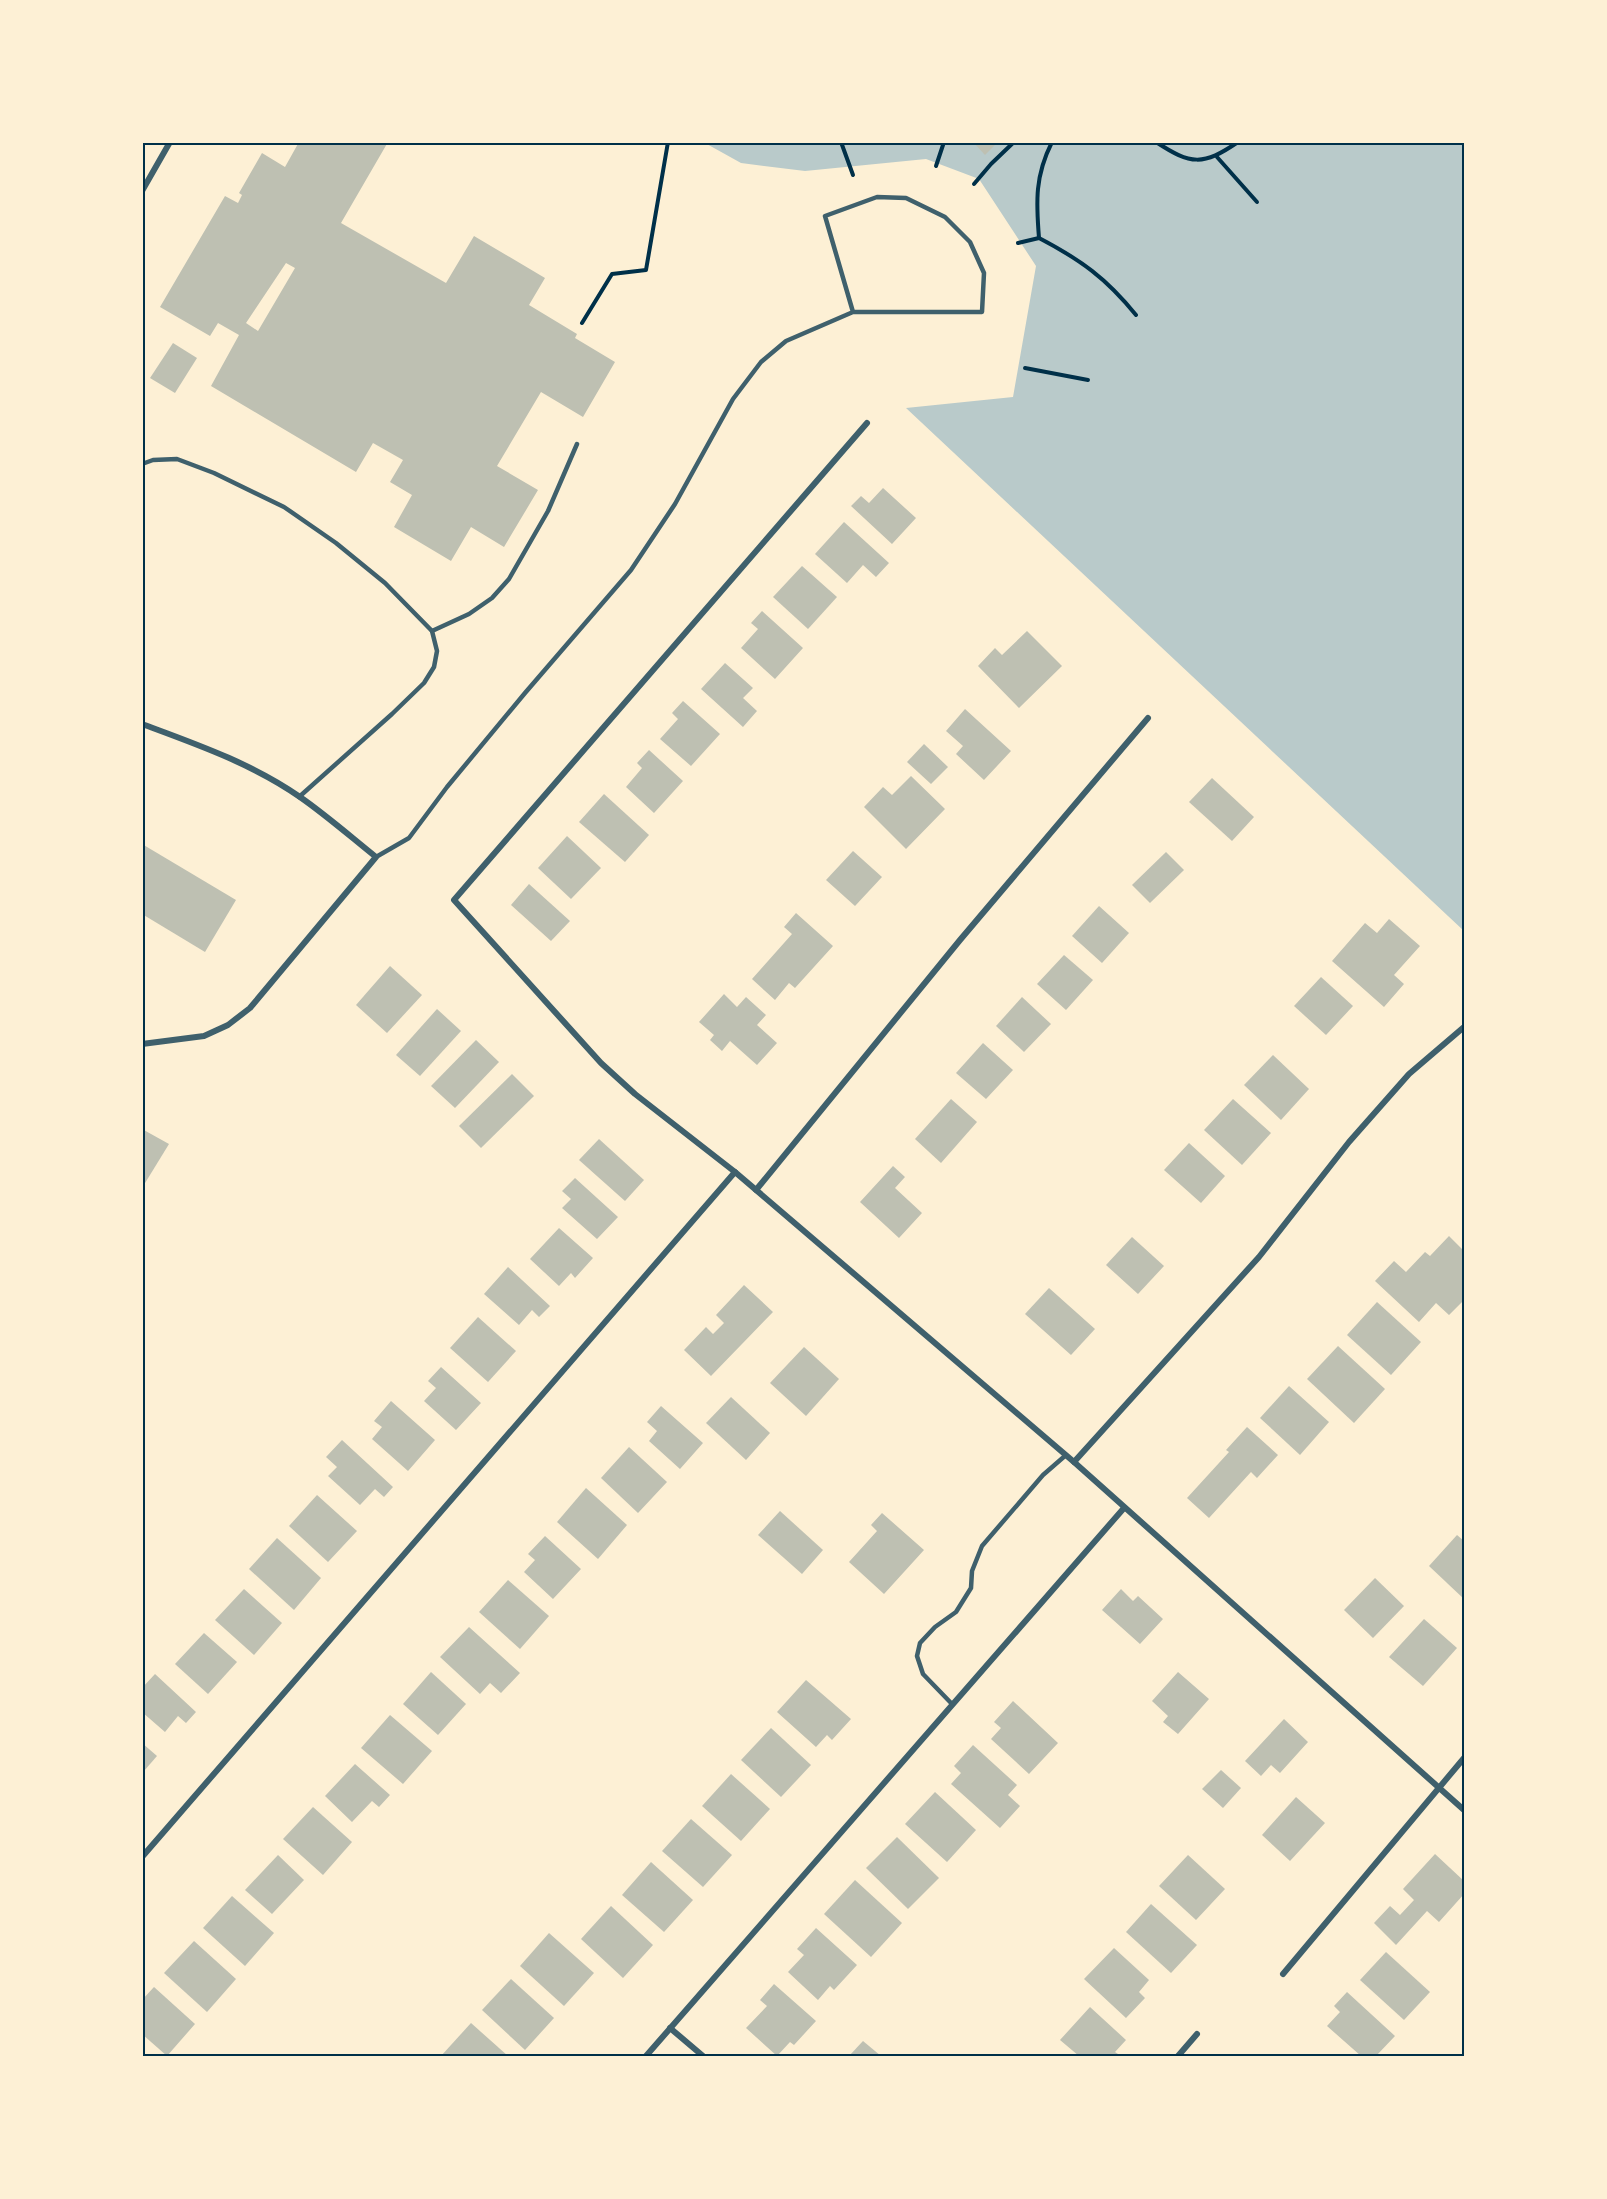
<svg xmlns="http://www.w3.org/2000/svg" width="1607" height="2199" font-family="Signika,sans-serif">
<rect width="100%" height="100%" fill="#fdf0d5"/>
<path fill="#b9caca" d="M 705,143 L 1464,143 L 1464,931 L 906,408 L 1013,397 L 1036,266 L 979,179 L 926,159 L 805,171 L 741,163 Z"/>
<g fill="#bec0b2" fill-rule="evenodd">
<path d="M 299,142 L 388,142 L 341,223 L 446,283 L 474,236 L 545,278 L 529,305 L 577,334 L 575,338 L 615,362 L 583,417 L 541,392 L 497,466 L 538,490 L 504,547 L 471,527 L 451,561 L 394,527 L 412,495 L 390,482 L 403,460 L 373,443 L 356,472 L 211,386 L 239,335 L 218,323 L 210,336 L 160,307 L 225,196 L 238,203 L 242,195 L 239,193 L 262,153 L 285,167 ZM 286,263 L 295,268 L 258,331 L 246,323 Z"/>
<path d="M 973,142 L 998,142 L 985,155 Z"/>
<path d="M 173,343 L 197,358 L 175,393 L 150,378 Z"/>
<path d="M 883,488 L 916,518 L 892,544 L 851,506 L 861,496 L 869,503 Z"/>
<path d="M 844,522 L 889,563 L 876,577 L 863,565 L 847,583 L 815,554 Z"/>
<path d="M 802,566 L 837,597 L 808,629 L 773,597 Z"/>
<path d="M 762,611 L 803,648 L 775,679 L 741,648 L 758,629 L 751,623 Z"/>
<path d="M 1027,631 L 1062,666 L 1019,708 L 978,666 L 995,648 L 1002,655 Z"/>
<path d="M 725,663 L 753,688 L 743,698 L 757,711 L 743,727 L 701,689 Z"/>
<path d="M 683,701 L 720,734 L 691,766 L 660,739 L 678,719 L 672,713 Z"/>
<path d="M 965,709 L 1011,751 L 984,780 L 956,754 L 963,746 L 946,731 Z"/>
<path d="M 924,744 L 948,767 L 931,784 L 907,762 Z"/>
<path d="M 649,750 L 683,781 L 654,813 L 626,787 L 642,768 L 637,763 Z"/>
<path d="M 911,776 L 945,809 L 906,849 L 864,807 L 883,787 L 892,795 Z"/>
<path d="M 1212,778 L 1254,817 L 1232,841 L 1189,802 Z"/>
<path d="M 604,794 L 649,835 L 625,862 L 579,822 Z"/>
<path d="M 567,836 L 601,868 L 571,899 L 538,868 Z"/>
<path d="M 142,844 L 236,900 L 205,952 L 142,914 Z"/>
<path d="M 853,851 L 882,877 L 855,906 L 826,880 Z"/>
<path d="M 1166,852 L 1184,870 L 1150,903 L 1132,885 Z"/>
<path d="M 529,884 L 570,921 L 551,941 L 511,905 Z"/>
<path d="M 1099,906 L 1129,933 L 1102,963 L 1072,936 Z"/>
<path d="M 796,913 L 833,946 L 795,988 L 789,983 L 775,1000 L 752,979 L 792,934 L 784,927 Z"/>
<path d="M 1389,919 L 1420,946 L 1394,975 L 1404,984 L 1384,1007 L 1332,961 L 1365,923 L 1377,933 Z"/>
<path d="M 1064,955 L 1093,980 L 1066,1010 L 1037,984 Z"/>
<path d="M 390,966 L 422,995 L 387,1033 L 356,1005 Z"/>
<path d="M 1321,977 L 1353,1006 L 1326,1035 L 1294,1006 Z"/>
<path d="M 724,994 L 737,1007 L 746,997 L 766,1015 L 757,1025 L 777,1043 L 757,1065 L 730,1041 L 722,1051 L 710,1040 L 714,1035 L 699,1022 Z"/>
<path d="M 1022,997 L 1051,1024 L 1024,1052 L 996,1026 Z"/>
<path d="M 437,1009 L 461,1031 L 420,1076 L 396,1055 Z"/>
<path d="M 476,1040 L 499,1062 L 455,1108 L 431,1086 Z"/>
<path d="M 983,1043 L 1013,1070 L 986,1099 L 956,1073 Z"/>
<path d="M 1273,1055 L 1309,1089 L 1281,1120 L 1244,1085 Z"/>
<path d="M 512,1074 L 534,1096 L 481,1148 L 459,1126 Z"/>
<path d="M 951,1099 L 977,1122 L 941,1163 L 915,1139 Z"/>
<path d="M 1233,1099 L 1271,1133 L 1242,1165 L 1204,1130 Z"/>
<path d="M 142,1129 L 169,1144 L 142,1188 Z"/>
<path d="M 599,1139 L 644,1180 L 625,1201 L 579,1160 Z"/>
<path d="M 1189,1143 L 1225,1176 L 1201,1203 L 1164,1170 Z"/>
<path d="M 893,1166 L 905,1177 L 895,1188 L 922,1213 L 899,1238 L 860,1202 Z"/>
<path d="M 575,1178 L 618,1217 L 597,1239 L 562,1208 L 571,1199 L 562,1191 Z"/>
<path d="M 559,1228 L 593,1258 L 575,1278 L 571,1273 L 559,1286 L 530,1259 Z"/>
<path d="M 1449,1236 L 1464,1251 L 1464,1300 L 1449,1315 L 1436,1303 L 1419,1322 L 1375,1281 L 1394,1261 L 1406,1272 L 1425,1252 L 1430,1256 Z"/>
<path d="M 1132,1237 L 1164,1266 L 1138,1294 L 1106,1265 Z"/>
<path d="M 508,1267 L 550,1306 L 539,1317 L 532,1310 L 519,1325 L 484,1294 Z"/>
<path d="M 744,1285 L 773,1312 L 711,1376 L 684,1350 L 706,1327 L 713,1334 L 724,1323 L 716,1315 Z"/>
<path d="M 1049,1288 L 1095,1329 L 1071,1355 L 1025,1314 Z"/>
<path d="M 1377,1302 L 1421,1342 L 1391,1375 L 1347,1335 Z"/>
<path d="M 478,1317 L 516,1351 L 488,1382 L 450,1348 Z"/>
<path d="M 1338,1346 L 1385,1389 L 1354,1423 L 1307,1379 Z"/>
<path d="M 804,1347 L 839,1379 L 806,1416 L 770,1383 Z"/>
<path d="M 441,1367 L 481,1403 L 456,1430 L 424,1401 L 436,1388 L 428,1381 Z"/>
<path d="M 1289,1386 L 1329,1422 L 1300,1455 L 1260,1418 Z"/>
<path d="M 731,1397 L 770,1433 L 746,1460 L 706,1423 Z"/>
<path d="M 391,1401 L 435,1440 L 408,1471 L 372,1439 L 382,1427 L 374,1421 Z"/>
<path d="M 661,1406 L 703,1443 L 680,1469 L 649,1441 L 657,1431 L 647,1422 Z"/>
<path d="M 1247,1427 L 1278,1455 L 1257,1478 L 1251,1472 L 1209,1518 L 1187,1498 L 1229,1452 L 1226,1450 Z"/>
<path d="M 342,1440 L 393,1487 L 384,1497 L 375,1489 L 360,1505 L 328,1476 L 337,1467 L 326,1457 Z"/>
<path d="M 629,1447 L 667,1482 L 638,1513 L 601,1478 Z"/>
<path d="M 586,1488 L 627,1525 L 598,1559 L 557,1522 Z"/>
<path d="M 317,1495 L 357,1531 L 328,1562 L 289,1526 Z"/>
<path d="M 780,1511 L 823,1550 L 802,1574 L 758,1535 Z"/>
<path d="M 882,1513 L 924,1550 L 884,1594 L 849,1562 L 877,1531 L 871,1525 Z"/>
<path d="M 1457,1535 L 1464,1541 L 1464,1599 L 1429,1566 Z"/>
<path d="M 545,1536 L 581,1569 L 553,1599 L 524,1572 L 535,1560 L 528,1554 Z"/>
<path d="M 277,1538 L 321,1578 L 294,1610 L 249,1569 Z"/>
<path d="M 1375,1578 L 1404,1606 L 1373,1638 L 1344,1610 Z"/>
<path d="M 508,1580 L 549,1616 L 520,1649 L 479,1612 Z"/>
<path d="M 244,1589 L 282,1623 L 254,1655 L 215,1620 Z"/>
<path d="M 1121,1589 L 1133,1601 L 1138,1596 L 1163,1619 L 1140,1644 L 1102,1610 Z"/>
<path d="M 1424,1619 L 1457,1648 L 1423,1686 L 1389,1657 Z"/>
<path d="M 469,1627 L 520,1673 L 501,1693 L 490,1683 L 480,1694 L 440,1657 Z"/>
<path d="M 204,1633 L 237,1662 L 208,1694 L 175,1664 Z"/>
<path d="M 431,1672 L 466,1704 L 438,1735 L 403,1704 Z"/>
<path d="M 1178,1672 L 1209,1699 L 1178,1734 L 1163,1722 L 1168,1716 L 1152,1701 Z"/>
<path d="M 155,1674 L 196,1712 L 186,1723 L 178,1716 L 165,1732 L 142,1712 L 142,1688 Z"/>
<path d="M 806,1680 L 851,1719 L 832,1740 L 827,1735 L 816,1747 L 777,1712 Z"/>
<path d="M 1013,1701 L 1058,1743 L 1029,1774 L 991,1739 L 1001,1728 L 994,1722 Z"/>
<path d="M 390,1715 L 432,1751 L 403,1784 L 361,1748 Z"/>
<path d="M 1284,1719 L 1308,1742 L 1280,1773 L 1271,1765 L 1261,1776 L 1245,1761 Z"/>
<path d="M 771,1728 L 811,1765 L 781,1797 L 741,1760 Z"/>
<path d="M 142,1743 L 157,1756 L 144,1771 L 142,1769 Z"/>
<path d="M 973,1745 L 1017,1785 L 1008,1795 L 1020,1806 L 1000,1828 L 951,1784 L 961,1773 L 954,1766 Z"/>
<path d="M 355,1764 L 390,1795 L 379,1807 L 372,1801 L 352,1822 L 325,1796 Z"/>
<path d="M 1221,1770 L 1241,1788 L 1223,1808 L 1202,1789 Z"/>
<path d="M 731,1774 L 770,1809 L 741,1841 L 702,1806 Z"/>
<path d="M 935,1792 L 976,1830 L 947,1862 L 905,1824 Z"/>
<path d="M 1296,1797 L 1325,1823 L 1290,1861 L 1262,1835 Z"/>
<path d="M 313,1807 L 352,1842 L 323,1875 L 283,1839 Z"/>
<path d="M 691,1819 L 732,1855 L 703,1887 L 662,1851 Z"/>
<path d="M 897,1837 L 939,1878 L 908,1909 L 866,1868 Z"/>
<path d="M 1435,1854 L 1464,1881 L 1464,1894 L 1439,1922 L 1427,1911 L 1396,1945 L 1374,1923 L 1390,1906 L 1400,1915 L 1414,1900 L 1403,1889 Z"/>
<path d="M 278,1855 L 304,1880 L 272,1914 L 245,1890 Z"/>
<path d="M 1188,1855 L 1225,1889 L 1196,1920 L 1159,1886 Z"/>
<path d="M 651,1862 L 693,1900 L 664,1932 L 622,1895 Z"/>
<path d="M 855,1880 L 902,1923 L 871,1957 L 824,1914 Z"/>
<path d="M 232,1896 L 274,1933 L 245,1966 L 203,1928 Z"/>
<path d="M 1151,1904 L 1197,1945 L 1171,1973 L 1126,1932 Z"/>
<path d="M 611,1906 L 653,1945 L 623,1978 L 581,1939 Z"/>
<path d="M 816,1928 L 857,1965 L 834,1990 L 830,1986 L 818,2000 L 788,1972 L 804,1955 L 797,1949 Z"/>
<path d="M 549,1933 L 594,1973 L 564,2006 L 520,1966 Z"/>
<path d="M 194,1941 L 236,1979 L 207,2012 L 164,1973 Z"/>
<path d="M 1114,1948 L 1149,1980 L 1139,1992 L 1145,1998 L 1126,2018 L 1084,1979 Z"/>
<path d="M 1386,1952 L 1430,1992 L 1404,2020 L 1360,1980 Z"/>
<path d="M 511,1979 L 554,2018 L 525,2050 L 482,2010 Z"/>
<path d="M 774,1984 L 816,2021 L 794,2045 L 790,2042 L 777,2056 L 746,2028 L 767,2006 L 760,2000 Z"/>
<path d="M 154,1987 L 195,2024 L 167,2056 L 142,2034 L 142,2000 Z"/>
<path d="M 1347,1992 L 1395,2036 L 1376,2056 L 1361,2056 L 1327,2026 L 1340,2012 L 1334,2006 Z"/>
<path d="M 1090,2007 L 1126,2040 L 1115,2052 L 1121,2056 L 1079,2056 L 1060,2040 Z"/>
<path d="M 471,2023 L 508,2056 L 441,2056 Z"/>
<path d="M 863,2041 L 881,2056 L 849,2056 Z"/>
</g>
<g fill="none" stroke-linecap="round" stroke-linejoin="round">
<g stroke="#003049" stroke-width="4">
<path d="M 841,142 L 853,175"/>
<path d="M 1156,142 C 1191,165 1203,166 1238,142"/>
<path d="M 1217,157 L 1257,202"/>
<path d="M 936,166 L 944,142"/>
<path d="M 974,184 L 991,164 L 1014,142"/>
<path d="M 1039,238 C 1036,201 1035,176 1052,142"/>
<path d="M 1018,243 L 1039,238 C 1081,260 1106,278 1136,315"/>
<path d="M 582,323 L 612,274 L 646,270 L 668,142"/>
<path d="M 1025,368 L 1088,380"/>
</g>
<g stroke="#3f606c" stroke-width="4.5">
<path d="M 142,464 L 153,460 L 177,459 L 214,473 L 284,507 L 336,543 L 385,583 L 432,631 L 437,651 L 434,667 L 424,683 L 392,714 L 299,797"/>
<path d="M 432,631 L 469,614 L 492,598 L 509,579 L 548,511 L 577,444"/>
<path d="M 376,857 L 409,838 L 447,787 L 525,693 L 631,570 L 675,504 L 733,399 L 761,362 L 786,341 L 853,312 L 982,312 L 984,273 L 970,242 L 945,217 L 906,198 L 877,197 L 825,216 L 853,312"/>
<path d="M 952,1704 L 923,1674 L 917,1656 L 920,1643 L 935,1627 L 956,1612 L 971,1588 L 972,1571 L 982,1546 L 1043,1475 L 1066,1455"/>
</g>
<g stroke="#3f606c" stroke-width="6">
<path d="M 142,191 L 170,142"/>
<path d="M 867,423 L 454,900 L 601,1063 L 635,1094 L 735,1172 L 1074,1462 L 1464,1810"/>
<path d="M 142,724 C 196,744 253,764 300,797 C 326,815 351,837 376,857 L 250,1008 L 228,1025 L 204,1036 L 142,1044"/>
<path d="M 756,1190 L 960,940 L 1148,718"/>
<path d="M 1074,1462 L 1259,1257 L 1349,1142 L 1409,1074 L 1464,1027"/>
<path d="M 142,1857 L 735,1172"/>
<path d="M 1283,1974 L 1464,1758"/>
<path d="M 670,2028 L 703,2056"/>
<path d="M 646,2056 L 1124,1508"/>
<path d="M 1178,2056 L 1197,2034"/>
</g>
</g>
<rect width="1607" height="2199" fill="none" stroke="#fdf0d5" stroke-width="288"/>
<rect x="144" y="144" width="1319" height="1911" fill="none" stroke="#003049" stroke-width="2"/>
</svg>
